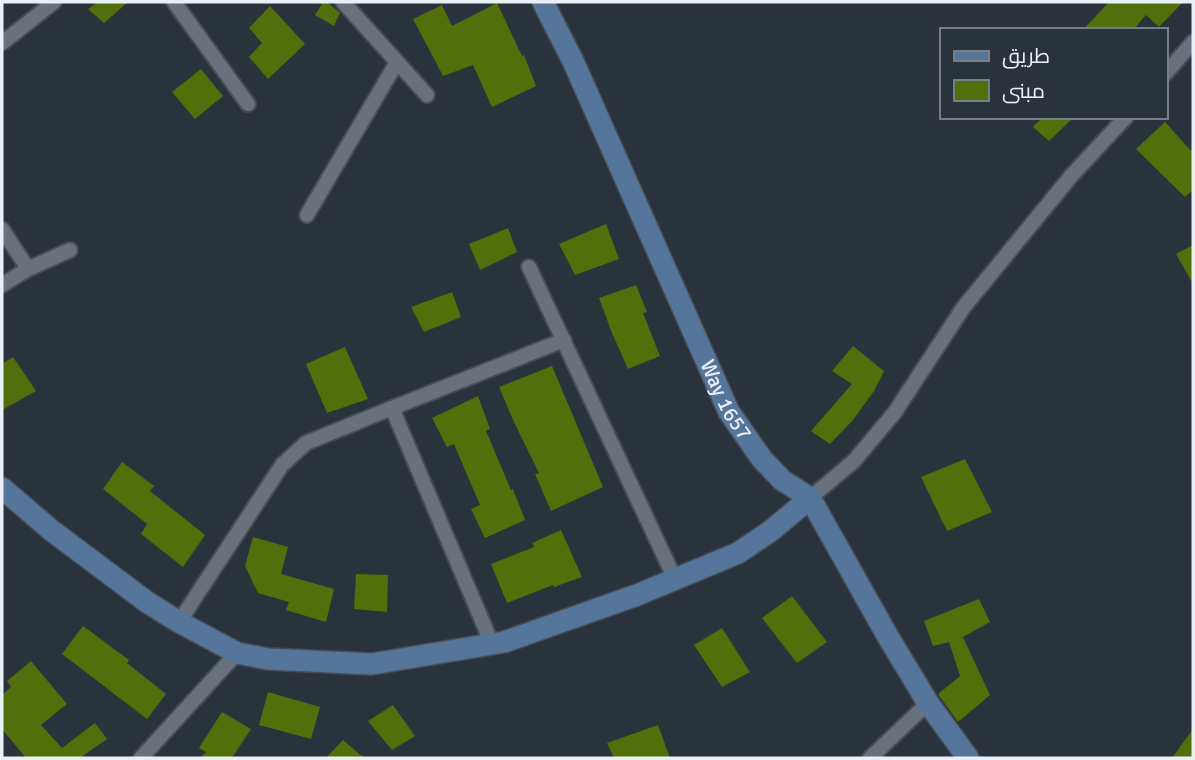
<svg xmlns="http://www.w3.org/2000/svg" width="1195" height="760" font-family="Signika,Cairo,sans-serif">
<rect width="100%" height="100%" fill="#2a323c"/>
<g fill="#536f0b">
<path d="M 98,2 L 128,2 L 104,23 L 88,9 Z"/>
<path d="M 323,2 L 327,2 L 340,13 L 334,26 L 315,15 Z"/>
<path d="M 1109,2 L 1183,2 L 1159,27 L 1146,15 L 1133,30 L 1083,30 Z"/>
<path d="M 497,3 L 522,56 L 524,55 L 536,86 L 492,107 L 473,65 L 443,76 L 413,19 L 442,5 L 452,26 Z"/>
<path d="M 270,6 L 305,44 L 268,79 L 249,57 L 262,43 L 249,28 Z"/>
<path d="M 201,69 L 223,96 L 195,119 L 172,92 Z"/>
<path d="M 1043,117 L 1074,117 L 1049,141 L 1033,127 Z"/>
<path d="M 1165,122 L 1193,153 L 1193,190 L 1185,197 L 1136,149 Z"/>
<path d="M 606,224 L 619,259 L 575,275 L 559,244 Z"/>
<path d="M 508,228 L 517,252 L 480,270 L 469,244 Z"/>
<path d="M 1193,245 L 1193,284 L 1176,254 Z"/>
<path d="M 636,285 L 647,312 L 643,313 L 660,356 L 628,369 L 612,333 L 599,298 Z"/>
<path d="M 452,292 L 461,317 L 424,332 L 411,307 Z"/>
<path d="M 853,346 L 884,371 L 874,391 L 853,420 L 830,444 L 811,431 L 852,384 L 832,371 Z"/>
<path d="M 345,347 L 368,399 L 327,413 L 306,364 Z"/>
<path d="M 13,357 L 36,391 L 2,410 L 2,364 Z"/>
<path d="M 552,366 L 603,487 L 551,511 L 535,474 L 539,473 L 513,420 L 499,387 Z"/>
<path d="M 478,396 L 490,429 L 486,431 L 511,490 L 513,489 L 525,520 L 485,538 L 471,509 L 480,505 L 454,444 L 447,447 L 432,418 Z"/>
<path d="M 965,459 L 992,512 L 947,531 L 921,477 Z"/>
<path d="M 122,462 L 154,486 L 150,491 L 205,535 L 183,567 L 141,534 L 147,524 L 103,489 Z"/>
<path d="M 561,530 L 582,577 L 554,587 L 553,585 L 507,603 L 491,564 L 534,547 L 532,543 Z"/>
<path d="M 253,537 L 288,547 L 281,574 L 334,589 L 326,622 L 286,610 L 289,602 L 258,593 L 245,566 Z"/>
<path d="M 356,574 L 388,575 L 387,612 L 354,609 Z"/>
<path d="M 792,596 L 827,642 L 797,663 L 762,618 Z"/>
<path d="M 979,599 L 990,622 L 963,637 L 990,695 L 958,722 L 938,694 L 960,676 L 949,642 L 933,646 L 924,621 Z"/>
<path d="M 83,626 L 129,660 L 127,663 L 166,694 L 147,719 L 62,654 Z"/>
<path d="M 722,628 L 750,672 L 722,687 L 694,645 Z"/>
<path d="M 31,661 L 67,704 L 41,725 L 62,748 L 95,723 L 107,739 L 80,758 L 26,758 L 2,729 L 2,695 L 11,687 L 7,681 Z"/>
<path d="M 268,692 L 320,707 L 311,739 L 259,725 Z"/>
<path d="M 393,705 L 415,736 L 392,750 L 368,721 Z"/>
<path d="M 222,712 L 251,729 L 232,758 L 200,758 L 206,752 L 199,748 Z"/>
<path d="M 658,725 L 670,758 L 614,758 L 607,743 Z"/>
<path d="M 1193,729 L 1193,758 L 1172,758 Z"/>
<path d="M 343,740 L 364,758 L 326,758 Z"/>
</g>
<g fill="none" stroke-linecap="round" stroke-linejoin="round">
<g stroke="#474d56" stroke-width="18">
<g id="street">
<path d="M 174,2 L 248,104"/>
<path d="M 343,2 L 427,95"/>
<path d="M 2,43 L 54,2"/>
<path d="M 1165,74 L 1193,42"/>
<path d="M 307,215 L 397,62"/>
<path d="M 2,229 L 28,269"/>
<path d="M 529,267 L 675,579"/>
<path d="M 2,285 L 28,269 L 70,250"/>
<path d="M 392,408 L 492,644"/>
<path d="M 810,498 L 854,461 L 895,412 L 963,308 L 1072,175 L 1126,117"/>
<path d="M 179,622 L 282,465 L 306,443 L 392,408 L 564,340"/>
<path d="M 141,758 L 237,653"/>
<path d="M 870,758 L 928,703"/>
</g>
</g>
<g stroke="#474d56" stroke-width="24">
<g id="secondary">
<path id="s1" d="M 543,2 L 573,61 L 729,412 L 762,459 L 782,480 L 810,498 L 887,635 L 928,703 L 968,758"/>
<path d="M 2,488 L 51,530 L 147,602 L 179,622 L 237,653 L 268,659 L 372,664 L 504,642 L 637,595 L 738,553 L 772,530 L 810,498"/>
</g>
</g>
<use href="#street" stroke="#68717c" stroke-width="14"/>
<use href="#secondary" stroke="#55769a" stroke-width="21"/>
</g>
<g text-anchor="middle" stroke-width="5" stroke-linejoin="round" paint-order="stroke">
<g font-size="21" fill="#ebf0f6" stroke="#2a323c">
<text dy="7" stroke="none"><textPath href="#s1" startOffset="438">Way 1657</textPath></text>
</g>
</g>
<rect width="1195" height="760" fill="none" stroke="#ebf0f6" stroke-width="7"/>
<rect x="940" y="28" width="228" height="91" fill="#2a323c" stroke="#777e86" stroke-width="2"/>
<rect x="954" y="51" width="35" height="10" fill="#55769a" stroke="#777e86" stroke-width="2"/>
<text x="1002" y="63" font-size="21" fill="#ebf0f6">طريق</text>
<rect x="954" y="80" width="35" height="21" fill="#536f0b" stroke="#777e86" stroke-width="2"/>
<text x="1002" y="98" font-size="21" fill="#ebf0f6">مبنى</text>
</svg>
